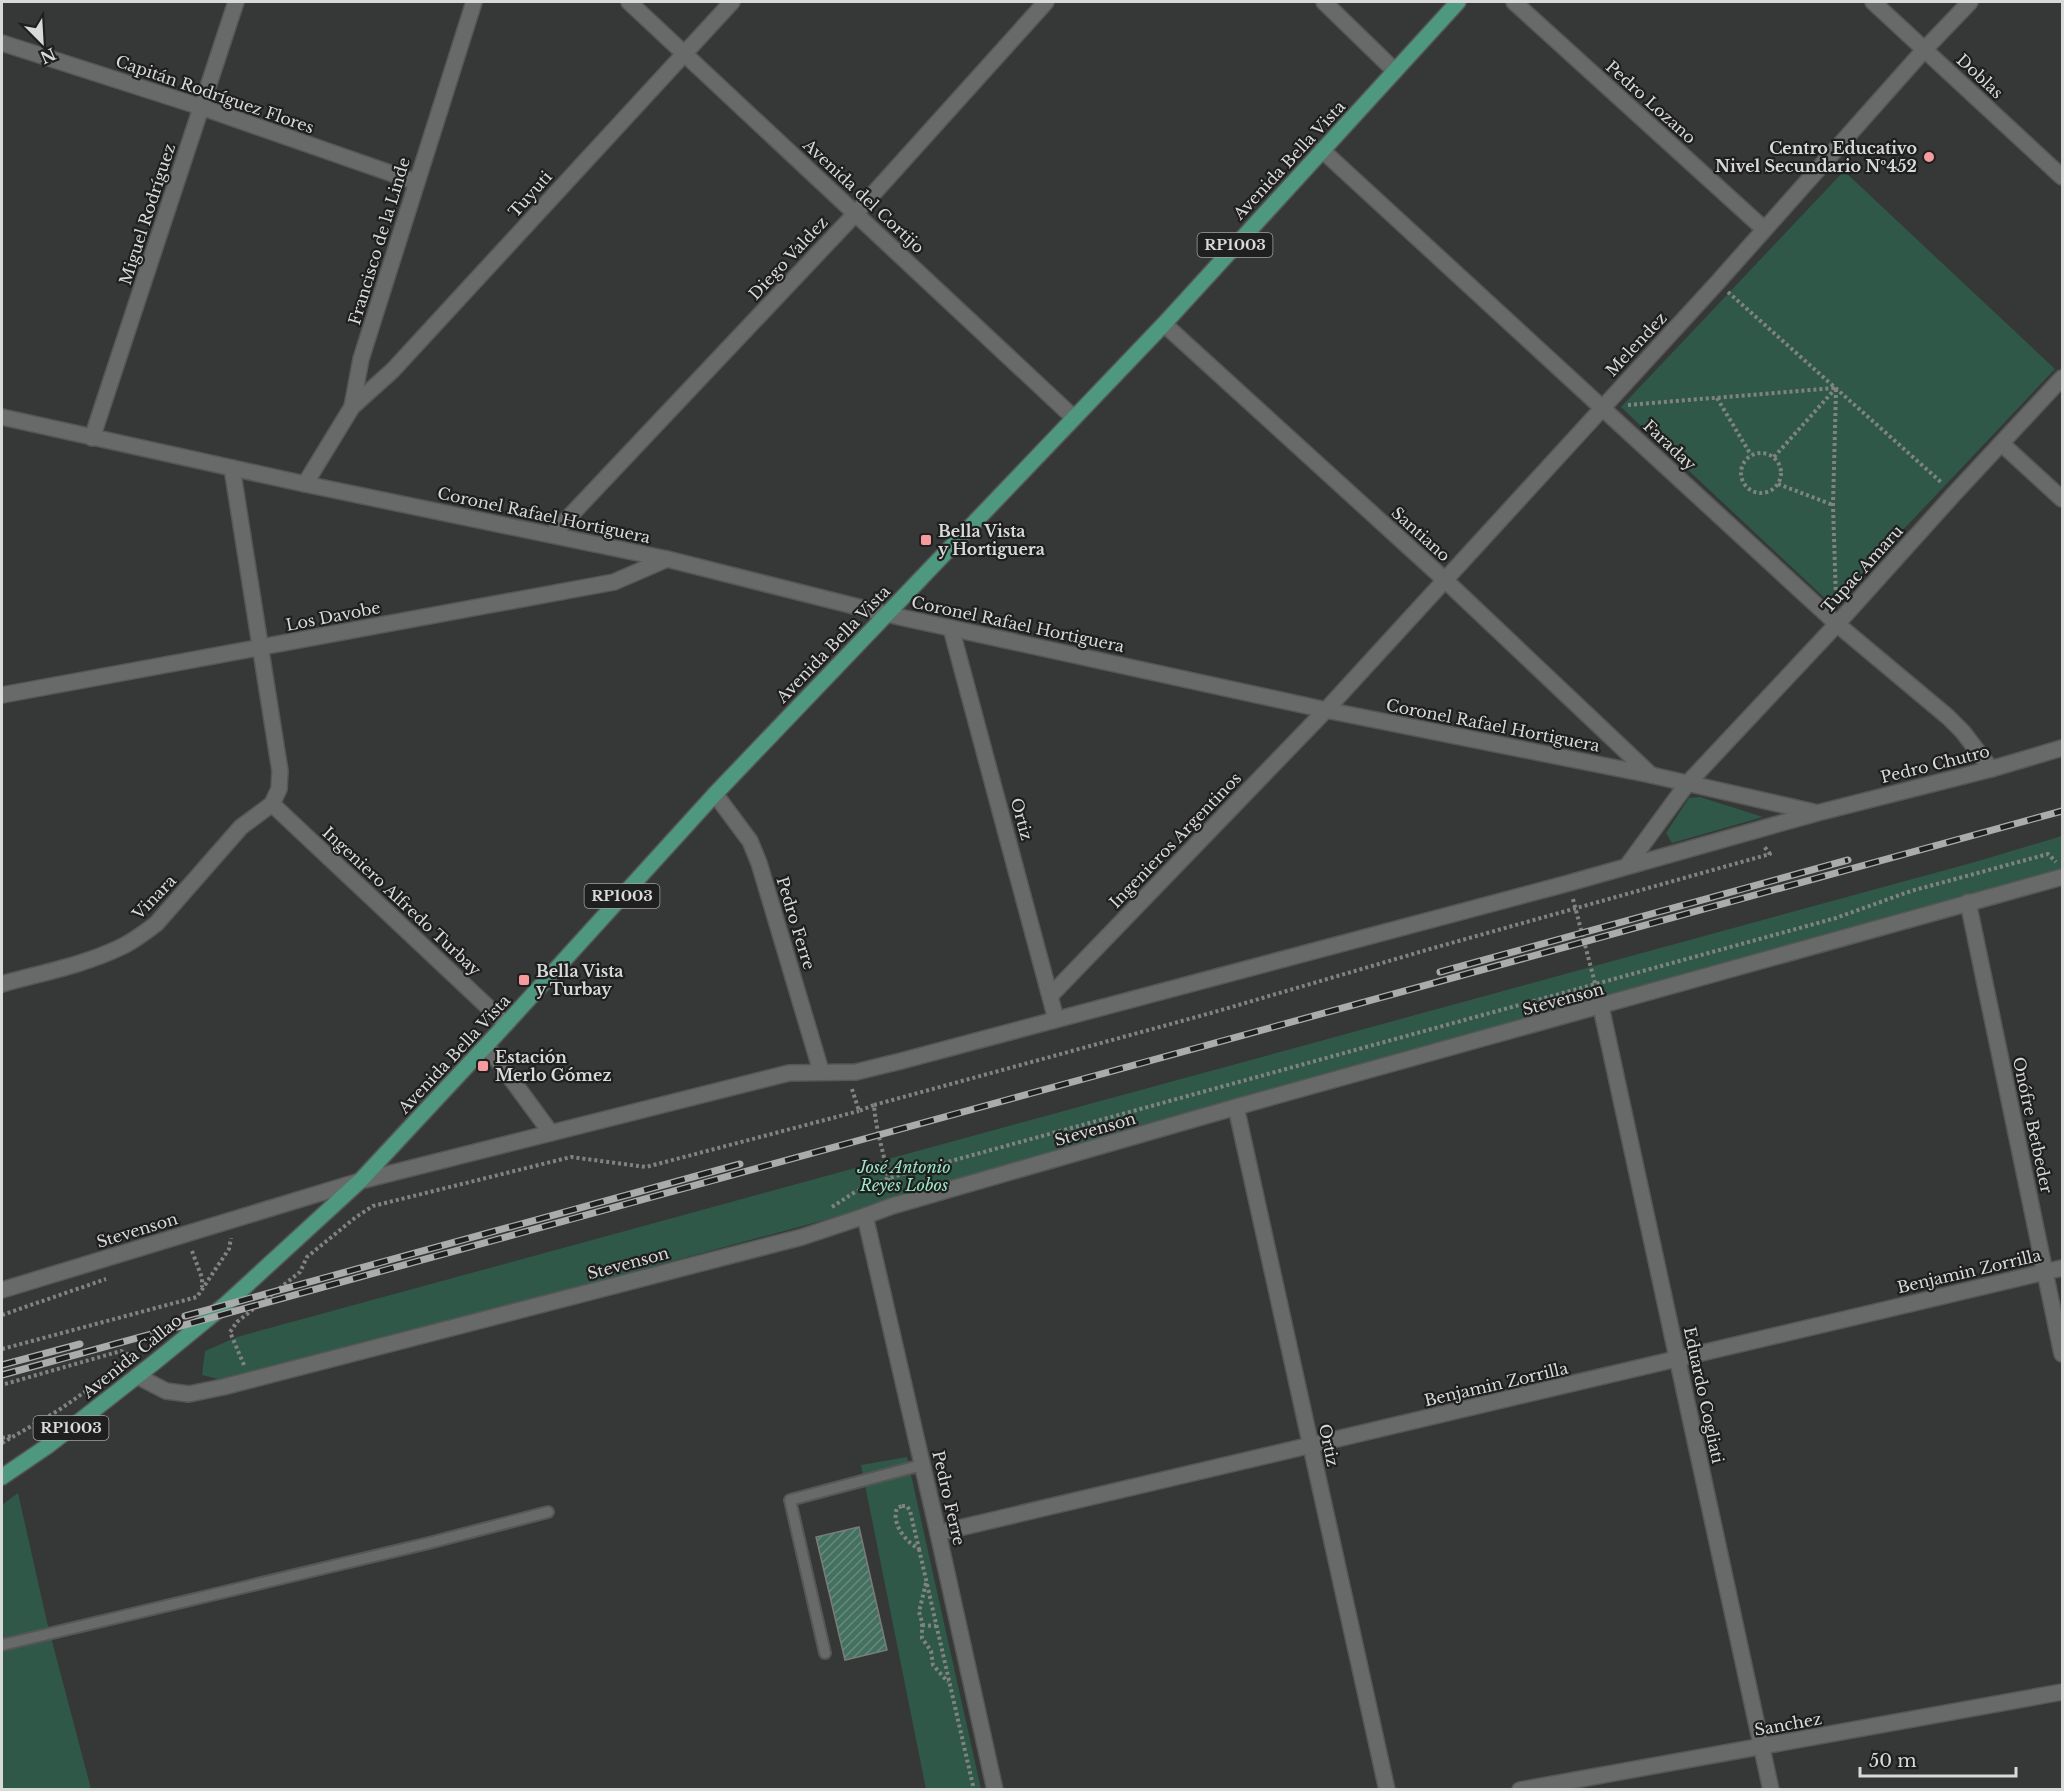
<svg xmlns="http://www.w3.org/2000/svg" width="2064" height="1791" font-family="'Libre Baskerville',serif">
<defs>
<pattern id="building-hatch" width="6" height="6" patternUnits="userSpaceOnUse" patternTransform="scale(1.5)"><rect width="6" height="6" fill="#44705f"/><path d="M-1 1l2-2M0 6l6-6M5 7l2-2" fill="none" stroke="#678a7d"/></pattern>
</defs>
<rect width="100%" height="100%" fill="#353837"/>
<g fill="#2f5848">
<path d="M 1844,171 L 2055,369 L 1832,605 L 1621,407 Z"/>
<path d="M 1700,797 L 1763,817 L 1672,843 L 1666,833 L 1689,798 Z"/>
<path d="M 2062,836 L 2062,869 L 2044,876 L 1916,910 L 869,1208 L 247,1376 L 218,1379 L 202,1375 L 205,1351 L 237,1337 L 1975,862 Z"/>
<path d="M 907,1457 L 981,1789 L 926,1789 L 861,1465 Z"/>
<path d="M 18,1493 L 47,1622 L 91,1789 L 2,1789 L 2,1505 Z"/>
</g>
<path fill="url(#building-hatch)" stroke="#787c7a" stroke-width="1.5" d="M 859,1527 L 887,1650 L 845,1660 L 816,1537 Z"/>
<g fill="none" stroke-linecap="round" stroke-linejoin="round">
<g stroke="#555756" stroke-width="14">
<g id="service">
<path d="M 2,1645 L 429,1543 L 548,1512"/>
<path d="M 825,1653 L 790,1500 L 922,1465"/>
</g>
</g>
<g stroke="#555756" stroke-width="18">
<g id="minor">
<path d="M 629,2 L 1074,418"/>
<path d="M 1324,2 L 1395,71"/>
<path d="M 1514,2 L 1764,229"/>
<path d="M 1873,2 L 2062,177"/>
<path d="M 2,43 L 201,107 L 416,182"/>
<path d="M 1322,150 L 1837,624 L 1948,717 L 1963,732 L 1991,769"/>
<path d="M 1164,324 L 1445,580 L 1651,775"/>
<path d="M 352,407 L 393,370 L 732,2"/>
<path d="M 2,417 L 305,484 L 667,559 L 886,614 L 1326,710 L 1651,775 L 1814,812"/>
<path d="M 92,438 L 236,2"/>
<path d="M 2002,444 L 2062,499"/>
<path d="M 305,484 L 352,407 L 361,359 L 474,2"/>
<path d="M 552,535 L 856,213 L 1046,2"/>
<path d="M 951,628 L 1056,1019"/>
<path d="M 2,695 L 614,582 L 667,559"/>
<path d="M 715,794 L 750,841 L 759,863 L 821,1071"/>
<path d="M 272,804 L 506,1024"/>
<path d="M 1627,866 L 1687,784 L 1837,624 L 1954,494 L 2062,378"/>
<path d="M 1968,902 L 2062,1354"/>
<path d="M 2,984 C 41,973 84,965 121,947 C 134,941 145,932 156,924 L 241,827 L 272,804 L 279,789 L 280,771 L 232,468"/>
<path d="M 1051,995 L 1326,710 L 1717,283 L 1925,49 L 1970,2"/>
<path d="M 1601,1007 L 1771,1790"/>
<path d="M 487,1046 L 551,1133"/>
<path d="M 1236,1107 L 1387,1790"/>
<path d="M 865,1216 L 892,1206 L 1236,1107 L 2062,877"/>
<path d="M 2,1290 L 360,1181 L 789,1073 L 856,1072 L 901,1061 L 1569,883 L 1817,813 L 1991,769 L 2062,748"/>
<path d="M 938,1533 L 2062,1268"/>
</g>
</g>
<g stroke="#555756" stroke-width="18">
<g id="tertiary">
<path d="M 137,1376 L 166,1391 L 189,1394 L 223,1387 L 802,1237 L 865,1216 L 938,1533 L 995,1790"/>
<path d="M 1520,1790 L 2062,1692"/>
</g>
</g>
<g stroke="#555756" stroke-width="18">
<path id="primary" d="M 2,1477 L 49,1445 L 155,1362 L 226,1304 L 360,1181 L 506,1024 L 715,794 L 1164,324 L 1458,2"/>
</g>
<g stroke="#818382" stroke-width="4" stroke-dasharray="3 3" stroke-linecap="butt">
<path d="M 1728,292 L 1942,483"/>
<path d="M 1836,389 L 1833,505 L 1836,600"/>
<path d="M 1717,398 L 1751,455"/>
<path d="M 1628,405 L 1835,388"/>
<circle cx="1761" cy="473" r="20"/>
<path d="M 1774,457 L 1836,388"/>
<path d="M 1778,484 L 1833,505"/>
<path d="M 1573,899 L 1596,987"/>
<path d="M 852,1089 L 859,1111 L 874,1105 C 876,1134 887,1161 890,1191"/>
<path d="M 874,1105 L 1211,1013 L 1430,949 L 1770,854 L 1763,845"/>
<path d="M 832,1207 L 855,1192 L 889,1178 L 1836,918 L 1911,891 L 2048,854 L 2056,862"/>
<path d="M 192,1251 L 202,1278 L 202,1287"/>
<path d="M 2,1315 L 106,1279"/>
<path d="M 2,1349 L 197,1297 L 229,1249 L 231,1238"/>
<path d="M 244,1365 L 230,1332 L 237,1322 L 300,1272 L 307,1257 L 356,1217 L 373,1206 L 571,1157 L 646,1167 L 859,1111"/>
<path d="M 5,1384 L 121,1351 L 134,1357"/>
<path d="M 2,1438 L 11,1436"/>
<path d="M 2,1443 L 59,1410 L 86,1391"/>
<path d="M 902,1506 L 907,1506 L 910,1511 L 919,1549 C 906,1542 891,1524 897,1508 Z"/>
<path d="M 919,1549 L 974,1790"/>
<path d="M 926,1583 L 919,1612 L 922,1622 L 922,1638 L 931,1651 L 933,1665 L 948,1682"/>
<path d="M 922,1625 L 936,1626"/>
</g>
<use href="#service" stroke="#676a69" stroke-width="10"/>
<use href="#minor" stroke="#676a69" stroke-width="15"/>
<use href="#tertiary" stroke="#676a69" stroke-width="15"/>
<use href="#primary" stroke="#4f9880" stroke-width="15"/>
<g stroke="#a9acab" stroke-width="7">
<g id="rail">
<path d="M 1440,972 L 1848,860"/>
<path d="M 185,1316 L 740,1164"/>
<path d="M 2,1365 L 80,1344"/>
<path d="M 2,1375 L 2062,811"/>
</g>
</g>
<use href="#rail" stroke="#1e1f1e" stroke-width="4.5" stroke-dasharray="14" stroke-linecap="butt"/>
</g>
<g fill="#f59b9e" stroke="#1e1f1e" stroke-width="2">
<circle cx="1929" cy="157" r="6"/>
<rect x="920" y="534" width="12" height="12" rx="3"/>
<rect x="518" y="974" width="12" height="12" rx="3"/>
<rect x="477" y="1060" width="12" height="12" rx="3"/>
</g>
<g text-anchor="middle" stroke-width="4.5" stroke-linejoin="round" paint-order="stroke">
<g fill="#1e1f1e" stroke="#a0a2a1" stroke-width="1.5">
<rect x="1197.5" y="233" width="75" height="24" rx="4.5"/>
<rect x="584.5" y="884" width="75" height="24" rx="4.5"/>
<rect x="33.5" y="1416" width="75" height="24" rx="4.5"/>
</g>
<g font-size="15" font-weight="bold" fill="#d8dad9">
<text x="1235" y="250">RP1003</text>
<text x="622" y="901">RP1003</text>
<text x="71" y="1433">RP1003</text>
</g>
<g font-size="16" fill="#d8dad9" stroke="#1e1f1e">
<text transform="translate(1980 76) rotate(43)" y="6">Doblas</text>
<text transform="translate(215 94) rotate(19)" y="6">Capitán Rodríguez Flores</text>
<text transform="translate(1651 102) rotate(42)" y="6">Pedro Lozano</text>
<text transform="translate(1289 160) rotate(-47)" y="6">Avenida Bella Vista</text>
<text transform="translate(530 194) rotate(-48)" y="6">Tuyuti</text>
<text transform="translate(864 196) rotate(43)" y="6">Avenida del Cortijo</text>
<text transform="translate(147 214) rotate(-72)" y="6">Miguel Rodríguez</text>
<text transform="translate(379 241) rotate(-73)" y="6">Francisco de la Linde</text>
<text transform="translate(788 258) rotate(-47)" y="6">Diego Valdez</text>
<text transform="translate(1636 344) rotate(-47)" y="6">Melendez</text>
<text transform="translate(1670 445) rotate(43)" y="6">Faraday</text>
<text transform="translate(544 515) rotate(12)" y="6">Coronel Rafael Hortiguera</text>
<text transform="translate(1421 534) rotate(42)" y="6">Santiano</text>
<text transform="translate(1862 569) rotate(-48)" y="6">Tupac Amaru</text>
<text transform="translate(333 616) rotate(-11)" y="6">Los Davobe</text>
<text transform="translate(1018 624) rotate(12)" y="6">Coronel Rafael Hortiguera</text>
<text transform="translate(833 644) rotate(-46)" y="6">Avenida Bella Vista</text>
<text transform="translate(1493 725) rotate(11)" y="6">Coronel Rafael Hortiguera</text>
<text transform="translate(1935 764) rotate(-14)" y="6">Pedro Chutro</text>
<text transform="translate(1022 819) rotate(75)" y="6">Ortiz</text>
<text transform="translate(1175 840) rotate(-46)" y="6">Ingenieros Argentinos</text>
<text transform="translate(154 897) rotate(-46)" y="6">Vinara</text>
<text transform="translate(402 901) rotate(43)" y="6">Ingeniero Alfredo Turbay</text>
<text transform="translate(796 923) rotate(73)" y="6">Pedro Ferre</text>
<text transform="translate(1563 999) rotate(-15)" y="6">Stevenson</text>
<text transform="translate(454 1054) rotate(-47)" y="6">Avenida Bella Vista</text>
<text transform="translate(2033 1125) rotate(78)" y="6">Onófre Betbeder</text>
<text transform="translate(1095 1129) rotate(-16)" y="6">Stevenson</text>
<text transform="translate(137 1230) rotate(-17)" y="6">Stevenson</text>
<text transform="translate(628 1263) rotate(-15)" y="6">Stevenson</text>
<text transform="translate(1969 1271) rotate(-13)" y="6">Benjamin Zorrilla</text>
<text transform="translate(132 1356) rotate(-39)" y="6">Avenida Callao</text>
<text transform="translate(1496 1384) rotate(-13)" y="6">Benjamin Zorrilla</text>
<text transform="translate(1704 1395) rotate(78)" y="6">Eduardo Cogliati</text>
<text transform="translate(1329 1445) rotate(78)" y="6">Ortiz</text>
<text transform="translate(949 1498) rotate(77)" y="6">Pedro Ferre</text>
<text transform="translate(1788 1724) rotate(-10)" y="6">Sanchez</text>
</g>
<g font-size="16" font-weight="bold" fill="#d8dad9" stroke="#1e1f1e" text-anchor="start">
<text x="1917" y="154" text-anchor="end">Centro Educativo<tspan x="1917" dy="18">Nivel Secundario Nº452</tspan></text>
<text x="938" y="537">Bella Vista<tspan x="938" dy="18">y Hortiguera</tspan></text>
<text x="536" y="977">Bella Vista<tspan x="536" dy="18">y Turbay</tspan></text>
<text x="495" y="1063">Estación<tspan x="495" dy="18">Merlo Gómez</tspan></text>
</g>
<g font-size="16" font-style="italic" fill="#9ae6c7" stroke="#1e1f1e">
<text x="904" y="1173">José Antonio<tspan x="904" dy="18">Reyes Lobos</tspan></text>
</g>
</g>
<rect width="2064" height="1791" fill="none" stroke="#d8dad9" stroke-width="6"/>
<g transform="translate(42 42) rotate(156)" stroke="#1e1f1e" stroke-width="4.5" paint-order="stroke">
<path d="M0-4.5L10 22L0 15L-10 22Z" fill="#d8dad9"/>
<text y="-9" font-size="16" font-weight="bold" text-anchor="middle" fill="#d8dad9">N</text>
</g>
<path d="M1860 1767v9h156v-9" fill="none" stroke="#d8dad9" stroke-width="3"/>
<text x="1869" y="1767" font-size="18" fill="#d8dad9" stroke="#1e1f1e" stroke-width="4.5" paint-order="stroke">50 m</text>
</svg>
